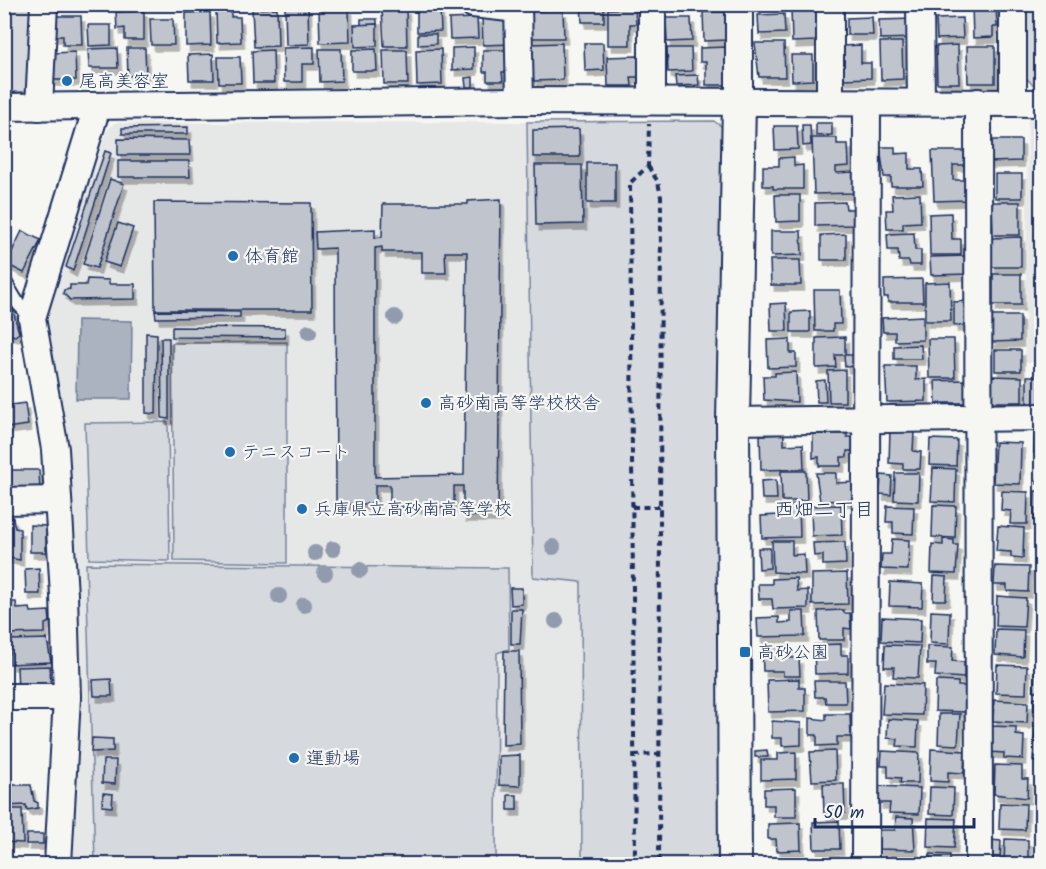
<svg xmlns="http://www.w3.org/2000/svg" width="1046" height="869" font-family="Kalam,'Klee One',sans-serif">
<defs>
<filter id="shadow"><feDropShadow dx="3.5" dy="6" stdDeviation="0" flood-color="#0004"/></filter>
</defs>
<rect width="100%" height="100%" fill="#f6f6f2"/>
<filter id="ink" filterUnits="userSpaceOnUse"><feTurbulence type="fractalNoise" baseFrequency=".0167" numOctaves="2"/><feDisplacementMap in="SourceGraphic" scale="12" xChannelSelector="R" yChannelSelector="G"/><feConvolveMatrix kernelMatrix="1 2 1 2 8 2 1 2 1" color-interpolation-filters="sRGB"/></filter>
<g filter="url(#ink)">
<g fill="#e6e7e7">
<path d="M 1028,117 L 1041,117 L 1041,362 L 1025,362 Z"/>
<path d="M 527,122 L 533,577 L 581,582 L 582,864 L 73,864 L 80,640 L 67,440 L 45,315 L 107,130 L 115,123 Z"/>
</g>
<g fill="#d6d9dd" stroke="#78849e" stroke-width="1.5">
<path d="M 5,5 L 34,5 L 36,84 L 26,92 L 5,92 Z"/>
<path d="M 1024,5 L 1041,5 L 1041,86 L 1032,84 L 1024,75 Z"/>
<path d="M 714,121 L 725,129 L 722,864 L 582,864 L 581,582 L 533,577 L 527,122 Z"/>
<path d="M 287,342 L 287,563 L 174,561 L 172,343 Z"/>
<path d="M 168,422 L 170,561 L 89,559 L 85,423 Z"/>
<path d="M 86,564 L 508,568 L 509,649 L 497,653 L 496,864 L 97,864 L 95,862 Z"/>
</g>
<path fill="#abb2c0" stroke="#717e99" stroke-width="1.5" d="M 77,320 L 132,321 L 131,399 L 76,399 Z"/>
<g fill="#c0c4cd" stroke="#1b2f5e" stroke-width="1.5" fill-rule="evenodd" filter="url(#shadow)">
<path d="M 581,4 L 604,4 L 604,22 L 582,22 Z"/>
<rect x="883" y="4" width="27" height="3"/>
<path d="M 972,5 L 996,5 L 997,27 L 993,27 L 993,37 L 973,38 Z"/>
<path d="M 285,7 L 308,7 L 309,44 L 286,45 Z"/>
<path d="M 277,8 L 278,46 L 254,47 L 252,9 Z"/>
<path d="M 319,8 L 349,8 L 350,42 L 320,43 Z"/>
<path d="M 440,8 L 441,31 L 417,32 L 417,9 Z"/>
<path d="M 635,8 L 636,24 L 630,24 L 630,45 L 608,45 L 608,9 Z"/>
<path d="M 791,8 L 816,8 L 817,41 L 792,42 Z"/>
<path d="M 382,9 L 406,9 L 407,46 L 384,46 Z"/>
<path d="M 216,10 L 231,10 L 231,17 L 240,17 L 241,42 L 217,43 Z"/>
<path d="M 563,10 L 564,38 L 531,38 L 530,11 Z"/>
<path d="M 144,11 L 144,40 L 125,40 L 125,28 L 117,29 L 116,12 Z"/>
<path d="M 210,12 L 211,45 L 186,46 L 186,13 Z"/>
<path d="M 703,12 L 726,12 L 727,40 L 704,41 Z"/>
<path d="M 784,14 L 785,33 L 759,34 L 758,15 Z"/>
<path d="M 54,16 L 81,16 L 82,45 L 63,45 L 63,36 L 54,36 Z"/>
<path d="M 512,17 L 513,44 L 483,45 L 482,18 Z"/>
<path d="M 872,17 L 873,35 L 847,35 L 847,18 Z"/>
<path d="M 477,18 L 478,38 L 450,39 L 449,19 Z"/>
<path d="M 666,18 L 691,18 L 692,41 L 667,42 Z"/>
<path d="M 962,18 L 963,38 L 937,39 L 936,19 Z"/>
<path d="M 150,19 L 173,19 L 174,45 L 151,45 Z"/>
<path d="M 361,19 L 377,19 L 377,24 L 361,25 Z"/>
<path d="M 914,19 L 915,38 L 880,39 L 879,20 Z"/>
<path d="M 377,24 L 377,46 L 355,47 L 354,25 Z"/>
<path d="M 88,25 L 111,25 L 111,45 L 89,46 Z"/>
<path d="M 418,34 L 436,34 L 436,44 L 418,45 Z"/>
<path d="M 880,42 L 902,42 L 903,79 L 881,80 Z"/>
<path d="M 562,43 L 563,80 L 533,81 L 532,44 Z"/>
<path d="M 584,43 L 603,43 L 604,70 L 585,71 Z"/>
<path d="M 755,43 L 784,43 L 785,77 L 759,77 Z"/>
<path d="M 861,45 L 861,63 L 871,63 L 871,78 L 843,79 L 842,46 Z"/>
<path d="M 958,45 L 959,83 L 937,83 L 936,46 Z"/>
<path d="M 967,46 L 995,46 L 995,83 L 968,83 Z"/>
<path d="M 314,47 L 314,64 L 302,64 L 302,82 L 284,82 L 283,48 Z"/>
<path d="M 474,47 L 474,69 L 452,70 L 452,48 Z"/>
<path d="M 726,47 L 727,85 L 706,85 L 706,62 L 700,62 L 700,48 Z"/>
<path d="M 117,48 L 118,68 L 89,68 L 88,49 Z"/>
<path d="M 127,48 L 145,48 L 146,75 L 128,76 Z"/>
<path d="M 667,48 L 691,48 L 692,71 L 668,72 Z"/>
<path d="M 319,49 L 341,49 L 342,81 L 320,82 Z"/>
<path d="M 376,49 L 377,71 L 352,71 L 352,50 Z"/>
<path d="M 441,49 L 442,84 L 417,85 L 416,50 Z"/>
<path d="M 273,50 L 274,83 L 253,83 L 252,51 Z"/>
<path d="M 383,50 L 407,50 L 408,84 L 384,84 Z"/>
<path d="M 483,50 L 512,50 L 513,72 L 502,72 L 503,81 L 487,81 L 487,72 L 483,72 Z"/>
<path d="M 75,52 L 76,80 L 52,80 L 51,53 Z"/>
<path d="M 213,54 L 214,80 L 189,80 L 188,55 Z"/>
<path d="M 791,55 L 813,55 L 813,80 L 792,81 Z"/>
<path d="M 638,56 L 639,77 L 631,77 L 632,86 L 608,86 L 607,57 Z"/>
<path d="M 218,57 L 240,57 L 241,83 L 219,83 Z"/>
<path d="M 698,75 L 699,85 L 676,86 L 675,76 Z"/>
<path d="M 473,77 L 473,87 L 466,87 L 465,78 Z"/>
<path d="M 816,123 L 832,123 L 832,135 L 816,136 Z"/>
<path d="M 802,125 L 810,125 L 811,145 L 803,146 Z"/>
<path d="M 774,126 L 797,126 L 798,149 L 775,150 Z"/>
<path d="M 188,127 L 188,134 L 122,134 L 122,128 Z"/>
<path d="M 579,129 L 580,157 L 533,157 L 533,130 Z"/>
<path d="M 812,138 L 837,138 L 837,144 L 848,144 L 849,166 L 836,167 L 836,173 L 853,172 L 854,193 L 814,194 Z"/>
<path d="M 118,139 L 189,140 L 190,155 L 118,155 Z"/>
<path d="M 990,140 L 1021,140 L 1021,161 L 990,162 Z"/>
<path d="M 880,147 L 895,147 L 895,154 L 909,153 L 909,169 L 922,169 L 923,186 L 891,186 L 891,177 L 884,177 Z"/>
<path d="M 105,151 L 111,153 L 73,271 L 66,267 Z"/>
<path d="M 932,151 L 966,151 L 966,165 L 953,165 L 953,180 L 966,180 L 967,200 L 934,201 Z"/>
<path d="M 794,157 L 794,166 L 803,165 L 803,189 L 773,189 L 773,186 L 763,186 L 763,166 L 779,166 L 779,158 Z"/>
<path d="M 118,161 L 189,161 L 190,177 L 118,177 Z"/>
<rect x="587" y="163" width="28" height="40"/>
<path d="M 535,165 L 582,165 L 583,224 L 536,225 Z"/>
<rect x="995" y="174" width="27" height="24"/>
<path d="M 110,179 L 124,184 L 97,268 L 83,264 Z"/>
<path d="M 920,194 L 921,222 L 903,223 L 903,229 L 887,229 L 886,210 L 893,210 L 892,195 Z"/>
<path d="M 775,195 L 800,195 L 800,221 L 776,222 Z"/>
<path d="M 501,199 L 498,516 L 463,516 L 463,486 L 454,486 L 454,507 L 390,507 L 390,485 L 375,485 L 375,504 L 336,504 L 335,248 L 316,249 L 315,232 L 375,229 L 375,238 L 382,237 L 383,204 L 468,204 L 468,201 ZM 382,247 L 382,252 L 422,252 L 422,273 L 446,273 L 445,252 L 467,252 L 464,475 L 375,477 L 375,248 Z"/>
<path d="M 154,202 L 311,203 L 312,310 L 155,310 Z"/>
<path d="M 845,202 L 846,209 L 854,209 L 855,225 L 815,226 L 815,203 Z"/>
<path d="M 992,202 L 1020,202 L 1020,235 L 993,235 Z"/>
<path d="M 951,213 L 952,239 L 961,239 L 961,255 L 930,255 L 929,214 Z"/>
<path d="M 118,223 L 133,228 L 120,267 L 104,262 Z"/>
<path d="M 22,231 L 41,240 L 24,273 L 6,264 Z"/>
<path d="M 771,231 L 801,231 L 802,255 L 771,256 Z"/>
<path d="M 914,233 L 915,250 L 921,250 L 921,265 L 910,265 L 909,261 L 899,261 L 898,250 L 888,250 L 887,234 Z"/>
<path d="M 846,234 L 846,260 L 821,260 L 821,235 Z"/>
<path d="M 1021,237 L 1021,267 L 992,267 L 992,238 Z"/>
<path d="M 969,256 L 969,274 L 931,275 L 930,257 Z"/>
<path d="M 770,260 L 800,260 L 801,285 L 771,285 Z"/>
<rect x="993" y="274" width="28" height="31"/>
<path d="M 87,279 L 109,280 L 109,284 L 135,284 L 135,299 L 70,300 L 63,293 L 64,290 L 70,289 L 70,285 L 86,285 Z"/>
<path d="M 922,279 L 923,302 L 888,302 L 888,297 L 884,297 L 884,280 Z"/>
<path d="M 950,282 L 951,321 L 925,321 L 925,283 Z"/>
<path d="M 814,290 L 840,290 L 841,324 L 833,324 L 833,331 L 815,331 Z"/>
<path d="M 4,295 L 10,303 L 9,308 L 13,310 L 19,333 L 15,336 L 4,333 Z"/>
<path d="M 968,301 L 968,325 L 954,326 L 954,302 Z"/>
<path d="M 786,303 L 787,331 L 771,331 L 770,304 Z"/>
<path d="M 155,311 L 240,312 L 240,317 L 156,318 Z"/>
<path d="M 810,311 L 810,332 L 791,332 L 791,312 Z"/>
<path d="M 923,316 L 923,340 L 895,341 L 895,332 L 883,332 L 882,318 Z"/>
<path d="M 992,316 L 1020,316 L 1020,341 L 992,342 Z"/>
<path d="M 172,327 L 285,328 L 285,338 L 172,337 Z"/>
<path d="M 146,333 L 157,334 L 156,414 L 146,413 Z"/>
<path d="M 845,337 L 845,355 L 835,355 L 836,367 L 816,368 L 816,338 Z"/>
<path d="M 161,338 L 169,338 L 169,419 L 162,418 Z"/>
<path d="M 790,339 L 790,353 L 796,353 L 796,367 L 768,368 L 767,340 Z"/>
<path d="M 928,339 L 954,339 L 955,378 L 929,378 Z"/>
<path d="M 921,345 L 922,359 L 894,359 L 894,346 Z"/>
<rect x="995" y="350" width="26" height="21"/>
<path d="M 844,355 L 858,355 L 858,366 L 845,367 Z"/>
<path d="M 885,366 L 916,366 L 916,380 L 926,379 L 926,401 L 887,402 Z"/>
<path d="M 845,370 L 845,402 L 829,402 L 828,371 Z"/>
<path d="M 796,372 L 797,402 L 764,400 L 763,376 L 775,376 L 775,373 Z"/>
<path d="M 992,376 L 1022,377 L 1022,402 L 991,402 Z"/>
<rect x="1027" y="376" width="15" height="28"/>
<path d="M 825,380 L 826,402 L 817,402 L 816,381 Z"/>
<path d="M 966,380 L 967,403 L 936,403 L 935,381 Z"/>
<path d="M 25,403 L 28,425 L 6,428 L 4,406 Z"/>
<path d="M 1035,427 L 1042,427 L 1042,453 L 1034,453 Z"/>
<path d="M 890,430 L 914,432 L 913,451 L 921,452 L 920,469 L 903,469 L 903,464 L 889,463 Z"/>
<path d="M 784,434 L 784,445 L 803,444 L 804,469 L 761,470 L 760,435 Z"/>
<path d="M 813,434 L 847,434 L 847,437 L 854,437 L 855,451 L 847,451 L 847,457 L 841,457 L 841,466 L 819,466 L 819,457 L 813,458 Z"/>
<path d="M 930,439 L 957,440 L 956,466 L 929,465 Z"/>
<path d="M 995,442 L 1021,443 L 1020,484 L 993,483 Z"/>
<path d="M 1038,459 L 1042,459 L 1042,484 L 1037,484 Z"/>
<path d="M 933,468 L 956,469 L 955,502 L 931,501 Z"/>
<path d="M 11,470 L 39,470 L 40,492 L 11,493 Z"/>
<path d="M 781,471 L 806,471 L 807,501 L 782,501 Z"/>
<path d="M 816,473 L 836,473 L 836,483 L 855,482 L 856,500 L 820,501 Z"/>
<path d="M 895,473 L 919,473 L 918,501 L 894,500 Z"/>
<path d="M 881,475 L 892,476 L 891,495 L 880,494 Z"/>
<path d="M 776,480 L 777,499 L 762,499 L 761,481 Z"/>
<path d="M 1002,491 L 1028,492 L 1027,524 L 1010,524 L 1011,511 L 1001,510 Z"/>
<path d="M 1035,491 L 1042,491 L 1042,521 L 1034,521 Z"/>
<path d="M 799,505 L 800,537 L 762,538 L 761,516 L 778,515 L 777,506 Z"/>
<path d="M 841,505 L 842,535 L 812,536 L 811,506 Z"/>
<path d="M 933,505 L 956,506 L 955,538 L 932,537 Z"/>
<path d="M 887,506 L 914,507 L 913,534 L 893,533 L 893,522 L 886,522 Z"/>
<path d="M 4,518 L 13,518 L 15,528 L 20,529 L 20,560 L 4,557 Z"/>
<path d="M 30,525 L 46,526 L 46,552 L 30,552 Z"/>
<path d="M 1037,525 L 1042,525 L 1042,556 L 1036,555 Z"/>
<path d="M 998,526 L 1024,528 L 1023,558 L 1011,557 L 1011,552 L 996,551 Z"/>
<path d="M 892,539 L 909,540 L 908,570 L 881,569 L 882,554 L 891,554 Z"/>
<path d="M 943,539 L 954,540 L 954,545 L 958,545 L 956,574 L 931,573 L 932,544 L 943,545 Z"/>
<path d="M 772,541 L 792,541 L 792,555 L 804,554 L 805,574 L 773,572 Z"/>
<path d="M 845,542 L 846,564 L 823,565 L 823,555 L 814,556 L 813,543 Z"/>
<path d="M 758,548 L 770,548 L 770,568 L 759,569 Z"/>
<path d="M 1038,560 L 1042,560 L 1042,590 L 1037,590 Z"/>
<path d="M 995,566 L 1029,567 L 1028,592 L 1007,591 L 1007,585 L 994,585 Z"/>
<path d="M 39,568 L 40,594 L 26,594 L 25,569 Z"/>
<path d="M 847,573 L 848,604 L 812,605 L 812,574 Z"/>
<path d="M 934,576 L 947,577 L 946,600 L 933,600 Z"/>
<path d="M 796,578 L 797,591 L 808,590 L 808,608 L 773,609 L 772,599 L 759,599 L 758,584 L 772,584 L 772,579 Z"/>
<path d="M 890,582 L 923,584 L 922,607 L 889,606 Z"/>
<path d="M 510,588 L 522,588 L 522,604 L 511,605 Z"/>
<path d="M 1039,594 L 1042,594 L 1042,624 L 1038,624 Z"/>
<path d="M 997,596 L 1026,598 L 1024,627 L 996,626 Z"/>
<path d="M 5,602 L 16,602 L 17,609 L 30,608 L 31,612 L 49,611 L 50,622 L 45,624 L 45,633 L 6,634 Z"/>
<path d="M 511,609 L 522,609 L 520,644 L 511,644 Z"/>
<path d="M 844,610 L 844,613 L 850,613 L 851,629 L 844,628 L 844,640 L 819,640 L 818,611 Z"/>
<path d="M 791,611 L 804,611 L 805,636 L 758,637 L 757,618 L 779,617 L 779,623 L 791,622 Z"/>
<path d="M 931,611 L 950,612 L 949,644 L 930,643 Z"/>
<path d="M 882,617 L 921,619 L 920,643 L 881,641 Z"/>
<path d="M 996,629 L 1024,630 L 1023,657 L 995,655 Z"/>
<path d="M 1042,631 L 1042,657 L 1034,656 L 1034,637 L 1041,637 Z"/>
<path d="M 47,639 L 51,662 L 10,664 L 10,640 Z"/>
<path d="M 841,644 L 841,655 L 848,655 L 848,673 L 815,674 L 814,645 Z"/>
<path d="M 885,645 L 920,646 L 918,678 L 893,677 L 894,667 L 884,667 Z"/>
<path d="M 790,646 L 790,658 L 799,658 L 800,676 L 783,676 L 783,671 L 763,671 L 762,647 Z"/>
<path d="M 927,646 L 953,647 L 952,661 L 964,662 L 964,678 L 935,676 L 936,664 L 927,664 Z"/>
<path d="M 504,651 L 519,651 L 520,744 L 503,745 Z"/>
<path d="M 1035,659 L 1042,659 L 1042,692 L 1034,691 Z"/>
<path d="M 997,665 L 1027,666 L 1026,694 L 996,693 Z"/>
<path d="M 50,666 L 51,692 L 18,693 L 17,667 Z"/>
<path d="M 111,679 L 112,696 L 94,696 L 93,680 Z"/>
<path d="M 799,679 L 799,688 L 805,688 L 805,711 L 768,712 L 767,680 Z"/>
<path d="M 814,681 L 845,681 L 846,703 L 826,703 L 825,697 L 815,697 Z"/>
<path d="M 936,681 L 958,682 L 958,686 L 967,686 L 966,712 L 935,711 Z"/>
<path d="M 884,683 L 923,685 L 922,715 L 882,714 Z"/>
<path d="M 1034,698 L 1042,699 L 1042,726 L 1033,726 Z"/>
<path d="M 994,700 L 1028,702 L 1027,723 L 993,721 Z"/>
<path d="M 826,714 L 850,714 L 851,737 L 837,737 L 837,745 L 817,746 L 817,735 L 810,735 L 810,718 L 826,720 Z"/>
<path d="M 939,714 L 960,714 L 958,745 L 938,744 Z"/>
<path d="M 888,719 L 918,721 L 917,747 L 897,746 L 898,739 L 887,738 Z"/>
<path d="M 772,721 L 801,723 L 801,745 L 782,746 L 782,738 L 772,738 Z"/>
<path d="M 990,726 L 1016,727 L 1016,735 L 1024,736 L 1023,759 L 1004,758 L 1004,753 L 989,752 Z"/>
<path d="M 1035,730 L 1042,730 L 1042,761 L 1033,761 Z"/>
<path d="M 92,738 L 113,739 L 113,751 L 91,752 Z"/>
<path d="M 931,749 L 965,751 L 964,773 L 948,772 L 948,782 L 930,781 Z"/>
<path d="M 767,750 L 768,757 L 755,757 L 755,751 Z"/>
<path d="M 835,751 L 836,780 L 812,781 L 810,752 Z"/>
<path d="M 882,751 L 919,753 L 918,783 L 900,783 L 901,778 L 888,777 L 888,766 L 881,766 Z"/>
<path d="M 796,752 L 796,779 L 761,780 L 761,760 L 778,760 L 778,753 Z"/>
<path d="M 520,755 L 520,786 L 499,785 L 499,756 Z"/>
<path d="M 103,760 L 116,760 L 115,784 L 102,783 Z"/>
<path d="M 995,765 L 1022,766 L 1022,779 L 1028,779 L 1027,798 L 994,794 Z"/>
<path d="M 1038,765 L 1042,765 L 1042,795 L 1037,795 Z"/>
<path d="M 823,784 L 844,784 L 845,813 L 824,814 Z"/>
<path d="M 4,785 L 31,785 L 34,801 L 38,803 L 38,808 L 27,810 L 26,805 L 4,806 Z"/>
<path d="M 879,786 L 920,788 L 919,814 L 889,813 L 890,803 L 879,803 Z"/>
<path d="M 930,787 L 954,788 L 953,815 L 929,814 Z"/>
<path d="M 796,788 L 796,817 L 774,817 L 774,805 L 764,805 L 764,789 Z"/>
<path d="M 103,793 L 113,794 L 112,807 L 102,806 Z"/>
<rect x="508" y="795" width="9" height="15"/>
<path d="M 1000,803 L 1026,804 L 1025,830 L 999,829 Z"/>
<path d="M 1036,807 L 1042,807 L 1042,822 L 1036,821 Z"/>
<path d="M 4,809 L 22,809 L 23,843 L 4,842 Z"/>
<path d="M 896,817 L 913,818 L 915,850 L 878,849 L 878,830 L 895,830 Z"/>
<path d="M 928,818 L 956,819 L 954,848 L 927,847 Z"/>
<path d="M 839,821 L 840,849 L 814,849 L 813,822 Z"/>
<path d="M 800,823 L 801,850 L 777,851 L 776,839 L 768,839 L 768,824 Z"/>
<path d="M 1037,828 L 1042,828 L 1042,861 L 1035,860 Z"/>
<path d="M 27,834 L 43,834 L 43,844 L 26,844 Z"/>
<path d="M 1005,839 L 1028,840 L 1028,864 L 1004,863 Z"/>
<path d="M 990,840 L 1001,841 L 1000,858 L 990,857 Z"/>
<path d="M 930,854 L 950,855 L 950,864 L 930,864 Z"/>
<path d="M 839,857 L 839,864 L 824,864 L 824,858 Z"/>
<path d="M 891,857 L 916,858 L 915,864 L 891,864 Z"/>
</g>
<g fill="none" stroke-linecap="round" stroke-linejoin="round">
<g stroke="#1b2f5e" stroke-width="16">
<path id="service" d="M 4,280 L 19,305 L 32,318"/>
</g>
<g stroke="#1b2f5e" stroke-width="30">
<g id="minor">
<path d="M 473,4 L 518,9"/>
<path d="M 518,4 L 520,101"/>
<path d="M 830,4 L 830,103"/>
<path d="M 920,4 L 921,102"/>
<path d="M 652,100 L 652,4"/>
<path d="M 739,102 L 739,4"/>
<path d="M 978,102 L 979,864"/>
<path d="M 1013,103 L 1013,4"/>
<path d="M 4,107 L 520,101 L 1042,103"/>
<path d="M 39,107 L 44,4"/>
<path d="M 733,421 L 1042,417"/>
<path d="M 4,501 L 58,500"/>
<path d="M 4,697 L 67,697"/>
<path d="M 58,864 L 67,697 L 64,595 L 55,449 L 32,318 L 97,107"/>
<path d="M 865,864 L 867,103"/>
</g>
</g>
<g stroke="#1b2f5e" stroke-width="36">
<path id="tertiary" d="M 735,864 L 733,421 L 739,102"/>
</g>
<g stroke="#1b2f5e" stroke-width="4" stroke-dasharray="6 4.5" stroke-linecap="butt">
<path d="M 648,166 L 658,182 L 661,197 L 659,864"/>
<path d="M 632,507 L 660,507"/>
<path d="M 634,755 L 659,754"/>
<path d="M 635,864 L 630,183 L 648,166 L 649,124"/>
</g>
<use href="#service" stroke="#f6f6f2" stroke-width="12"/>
<use href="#minor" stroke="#f6f6f2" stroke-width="26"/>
<use href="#tertiary" stroke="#f6f6f2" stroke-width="32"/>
</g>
<g fill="#929bae">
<circle cx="395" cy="317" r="8"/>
<circle cx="309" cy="332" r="8"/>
<circle cx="553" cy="547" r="8"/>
<circle cx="333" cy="549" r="8"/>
<circle cx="315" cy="553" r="8"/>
<circle cx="360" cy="570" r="8"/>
<circle cx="325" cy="573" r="8"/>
<circle cx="279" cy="596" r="8"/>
<circle cx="304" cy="605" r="8"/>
<circle cx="556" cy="621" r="8"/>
</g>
</g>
<g fill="#1f6fb2" stroke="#f6f6f2" stroke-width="2">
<circle cx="67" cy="81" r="6"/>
<circle cx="233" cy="256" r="6"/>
<circle cx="426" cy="403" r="6"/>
<circle cx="230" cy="452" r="6"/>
<circle cx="302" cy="509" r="6"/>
<rect x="739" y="646" width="12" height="12" rx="3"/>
<circle cx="294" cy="758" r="6"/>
</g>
<g text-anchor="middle" stroke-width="4.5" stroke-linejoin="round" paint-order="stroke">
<g font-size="18" fill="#1b2f5e" stroke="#f6f6f2" text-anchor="start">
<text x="79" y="87">尾高美容室</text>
<text x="245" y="262">体育館</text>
<text x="438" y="409">高砂南高等学校校舎</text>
<text x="242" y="458">テニスコート</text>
<text x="314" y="515">兵庫県立高砂南高等学校</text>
<text x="757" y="658">高砂公園</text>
<text x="306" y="764">運動場</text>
</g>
<g font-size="20" fill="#1b2f5e" stroke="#f6f6f2">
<text x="824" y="516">西畑二丁目</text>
</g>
</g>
<rect width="1046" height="869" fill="none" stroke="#f6f6f2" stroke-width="24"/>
<rect x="12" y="12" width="1022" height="845" fill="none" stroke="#1b2f5e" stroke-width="2" filter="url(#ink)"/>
<path d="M815 818v9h159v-9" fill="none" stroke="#1b2f5e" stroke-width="3"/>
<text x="824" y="818" font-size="18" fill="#1b2f5e" stroke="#f6f6f2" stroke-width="4.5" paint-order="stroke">50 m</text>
</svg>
